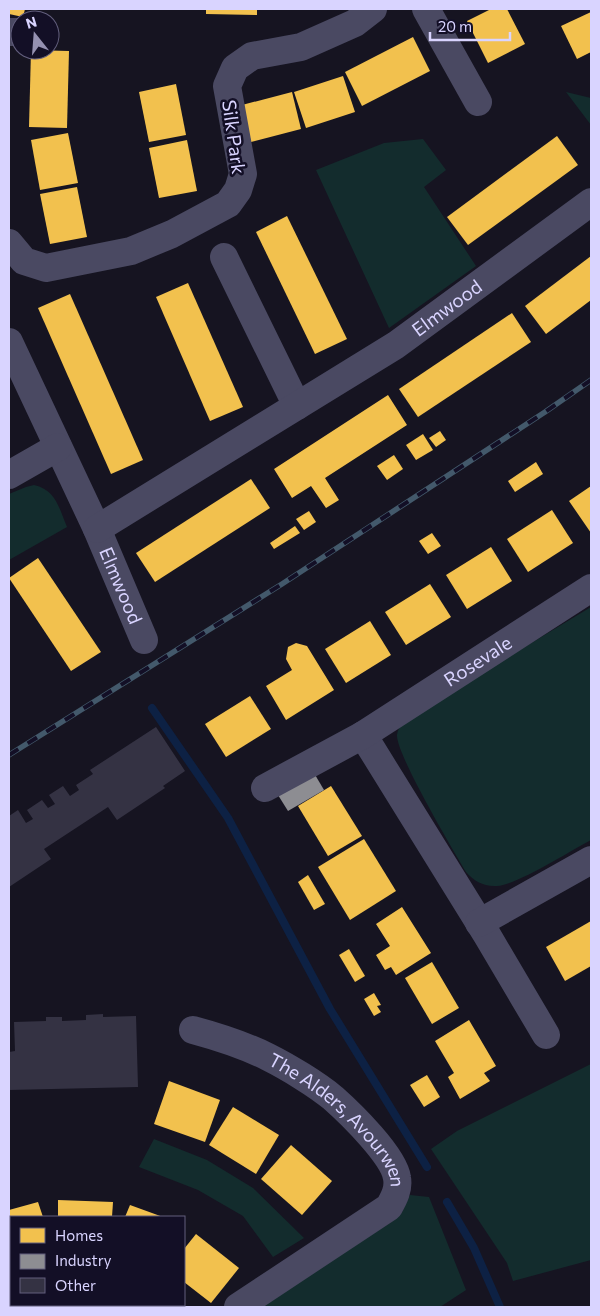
<svg xmlns="http://www.w3.org/2000/svg" width="600" height="1316" font-family="Commissioner,sans-serif">
<rect width="100%" height="100%" fill="#161421"/>
<g fill="#132c2d">
<path d="M 566,92 L 591,98 L 591,125 Z"/>
<path d="M 423,139 L 446,170 L 424,187 L 476,266 L 389,328 L 316,170 L 384,143 Z"/>
<path d="M 34,485 C 56,490 59,508 67,527 L 9,560 L 9,494 L 26,487 Z"/>
<path d="M 591,607 L 591,840 C 570,851 519,884 497,886 C 484,887 474,881 466,872 C 453,850 396,754 397,735 C 398,725 406,720 413,714 Z"/>
<path d="M 591,1064 L 591,1260 L 513,1281 L 507,1263 L 431,1149 L 457,1131 Z"/>
<path d="M 154,1139 L 207,1160 L 253,1188 L 304,1238 L 273,1257 L 243,1216 L 198,1190 L 139,1167 Z"/>
<path d="M 410,1195 L 429,1197 L 466,1290 L 440,1307 L 257,1307 L 390,1223 L 402,1212 Z"/>
</g>
<g fill="#f2c14e">
<path d="M 9,9 L 25,9 L 23,17 L 9,14 Z"/>
<path d="M 206,9 L 257,9 L 257,15 L 206,14 Z"/>
<path d="M 491,9 L 507,9 L 525,44 L 488,63 L 467,21 Z"/>
<path d="M 591,12 L 591,52 L 577,59 L 561,26 Z"/>
<path d="M 413,37 L 430,71 L 362,106 L 345,72 Z"/>
<path d="M 31,50 L 69,51 L 67,128 L 29,127 Z"/>
<path d="M 343,76 L 355,112 L 306,128 L 294,92 Z"/>
<path d="M 176,84 L 186,135 L 149,142 L 139,92 Z"/>
<path d="M 292,92 L 301,129 L 251,142 L 242,105 Z"/>
<path d="M 68,133 L 78,183 L 40,190 L 31,140 Z"/>
<path d="M 557,136 L 578,165 L 468,245 L 447,217 Z"/>
<path d="M 187,140 L 197,191 L 159,198 L 149,148 Z"/>
<path d="M 77,187 L 87,237 L 50,244 L 40,194 Z"/>
<path d="M 287,216 L 347,339 L 315,354 L 256,232 Z"/>
<path d="M 591,256 L 591,300 L 546,334 L 525,306 Z"/>
<path d="M 188,283 L 243,407 L 210,421 L 156,297 Z"/>
<path d="M 70,294 L 143,460 L 111,474 L 38,308 Z"/>
<path d="M 512,313 L 531,342 L 418,417 L 399,389 Z"/>
<path d="M 388,395 L 407,425 L 325,478 L 339,500 L 326,508 L 311,486 L 292,498 L 274,469 Z"/>
<path d="M 440,431 L 446,440 L 436,447 L 429,438 Z"/>
<path d="M 423,434 L 433,450 L 416,460 L 406,445 Z"/>
<path d="M 394,455 L 403,469 L 387,480 L 377,466 Z"/>
<path d="M 536,462 L 543,474 L 515,492 L 508,481 Z"/>
<path d="M 251,479 L 270,508 L 155,582 L 136,553 Z"/>
<path d="M 591,486 L 591,533 L 569,501 Z"/>
<path d="M 552,510 L 573,543 L 528,572 L 507,539 Z"/>
<path d="M 309,511 L 316,522 L 304,530 L 296,519 Z"/>
<path d="M 295,526 L 300,533 L 274,549 L 270,543 Z"/>
<path d="M 432,533 L 441,546 L 428,554 L 419,541 Z"/>
<path d="M 491,547 L 512,581 L 467,609 L 446,575 Z"/>
<path d="M 38,558 L 101,652 L 71,671 L 9,578 Z"/>
<path d="M 430,584 L 451,617 L 406,645 L 385,612 Z"/>
<path d="M 370,621 L 391,655 L 346,683 L 325,649 Z"/>
<path d="M 296,643 L 307,646 L 334,690 L 286,720 L 266,686 L 292,670 L 286,659 L 288,647 Z"/>
<path d="M 250,696 L 271,729 L 226,757 L 205,724 Z"/>
<path d="M 331,786 L 362,836 L 328,856 L 298,806 Z"/>
<path d="M 364,839 L 396,891 L 350,920 L 318,867 Z"/>
<path d="M 308,875 L 325,904 L 314,910 L 298,882 Z"/>
<path d="M 402,907 L 431,953 L 396,975 L 391,967 L 385,970 L 376,955 L 390,946 L 376,924 Z"/>
<path d="M 591,921 L 591,966 L 565,981 L 546,947 Z"/>
<path d="M 349,949 L 365,976 L 355,982 L 339,955 Z"/>
<path d="M 432,962 L 459,1008 L 432,1024 L 405,978 Z"/>
<path d="M 374,993 L 381,1005 L 377,1006 L 381,1012 L 374,1016 L 364,999 Z"/>
<path d="M 469,1020 L 496,1066 L 484,1073 L 490,1081 L 460,1099 L 448,1077 L 454,1073 L 435,1041 Z"/>
<path d="M 427,1075 L 440,1097 L 424,1107 L 410,1085 Z"/>
<path d="M 169,1081 L 220,1100 L 205,1142 L 154,1124 Z"/>
<path d="M 233,1107 L 279,1135 L 256,1174 L 209,1145 Z"/>
<path d="M 291,1145 L 332,1181 L 302,1215 L 261,1179 Z"/>
<path d="M 58,1200 L 113,1202 L 112,1217 L 58,1217 Z"/>
<path d="M 38,1202 L 43,1217 L 11,1217 L 11,1257 L 9,1257 L 9,1210 Z"/>
<path d="M 130,1205 L 163,1217 L 125,1217 Z"/>
<path d="M 196,1234 L 239,1268 L 211,1303 L 184,1282 L 184,1249 Z"/>
</g>
<path fill="#8d8d92" d="M 314,773 L 324,790 L 288,811 L 278,795 Z"/>
<g fill="none" stroke-linecap="round" stroke-linejoin="round">
<g stroke="#0d2144" stroke-width="8">
<path d="M 152,708 L 228,818 L 330,1009 L 427,1167"/>
<path d="M 447,1202 L 474,1248 L 500,1307"/>
</g>
</g>
<g fill="#343243">
<path d="M 156,727 L 185,771 L 163,786 L 165,788 L 117,820 L 108,807 L 44,849 L 51,859 L 9,887 L 9,816 L 18,810 L 26,823 L 33,819 L 27,810 L 42,800 L 48,808 L 55,804 L 49,795 L 63,786 L 70,796 L 79,790 L 76,785 L 93,774 L 90,770 Z"/>
<path d="M 103,1014 L 103,1017 L 136,1016 L 138,1087 L 9,1090 L 9,1052 L 15,1051 L 14,1022 L 46,1021 L 46,1017 L 62,1017 L 62,1021 L 86,1020 L 86,1015 Z"/>
</g>
<g fill="none" stroke-linecap="round" stroke-linejoin="round">
<g stroke="#4a4962" stroke-width="28">
<path d="M 426,9 L 478,102"/>
<path d="M 9,32 L 20,32"/>
<path d="M 9,243 L 24,261 L 46,268 L 131,251 L 172,234 L 228,204 L 238,190 L 243,174 L 227,86 L 235,68 L 252,56 L 301,47 L 355,23 L 373,9"/>
<path d="M 224,257 L 297,406"/>
<path id="s1" d="M 9,342 L 97,529 L 144,640"/>
<path d="M 9,475 L 58,447"/>
<path id="s2" d="M 97,529 L 396,345 L 591,202"/>
<path d="M 363,735 L 487,935 L 546,1035"/>
<path id="s3" d="M 265,788 L 363,735 L 591,588"/>
<path d="M 479,923 L 591,860"/>
<path id="s4" d="M 193,1030 C 219,1037 244,1045 268,1057 C 288,1067 316,1084 333,1098 C 351,1114 394,1156 397,1178 C 399,1189 394,1198 389,1207 L 238,1307"/>
<path d="M 133,1305 L 136,1307"/>
<path d="M 24,1307 L 28,1305"/>
</g>
<g stroke="#43596b" stroke-width="5.5">
<path id="rail" d="M 9,755 L 282,584 L 545,412 L 591,380"/>
</g>
<use href="#rail" stroke="#130f26" stroke-width="4" stroke-dasharray="11" stroke-linecap="butt"/>
</g>
<g text-anchor="middle" stroke-width="5" stroke-linejoin="round" paint-order="stroke">
<g font-size="19" fill="#d9d4ff" stroke="#130f26">
<text transform="translate(234 137) rotate(82)" y="7">Silk Park</text>
<text dy="7" stroke="none"><textPath href="#s2" startOffset="414">Elmwood</textPath></text>
<text dy="7" stroke="none"><textPath href="#s1" startOffset="268">Elmwood</textPath></text>
<text dy="7" stroke="none"><textPath href="#s3" startOffset="248">Rosevale</textPath></text>
<text dy="7" stroke="none"><textPath href="#s4" startOffset="176">The Alders, Avourwen</textPath></text>
</g>
</g>
<rect width="600" height="1316" fill="none" stroke="#d9d4ff" stroke-width="20"/>
<rect x="10" y="1216" width="175" height="90" fill="#130f26" stroke="#625e7d"/>
<rect x="20" y="1228" width="25" height="15" fill="#f2c14e" stroke="#625e7d"/>
<text x="55" y="1241" font-size="15" fill="#d9d4ff">Homes</text>
<rect x="20" y="1254" width="25" height="15" fill="#8d8d92" stroke="#625e7d"/>
<text x="55" y="1266" font-size="15" fill="#d9d4ff">Industry</text>
<rect x="20" y="1278" width="25" height="15" fill="#343243" stroke="#625e7d"/>
<text x="55" y="1291" font-size="15" fill="#d9d4ff">Other</text>
<g transform="translate(35 35) rotate(343)"><circle r="24" fill="#130f26" stroke="#625e7d"/>
<path d="M0-4L9 19L0 12L-9 19Z" fill="#9591b1"/>
<text y="-8" font-size="14" font-weight="bold" text-anchor="middle" fill="#d9d4ff">N</text>
</g>
<path d="M430 32v8h80v-8" fill="none" stroke="#d9d4ff" stroke-width="2.5"/>
<text x="438" y="32" font-size="15" fill="#d9d4ff" stroke="#130f26" stroke-width="4" paint-order="stroke">20 m</text>
</svg>
